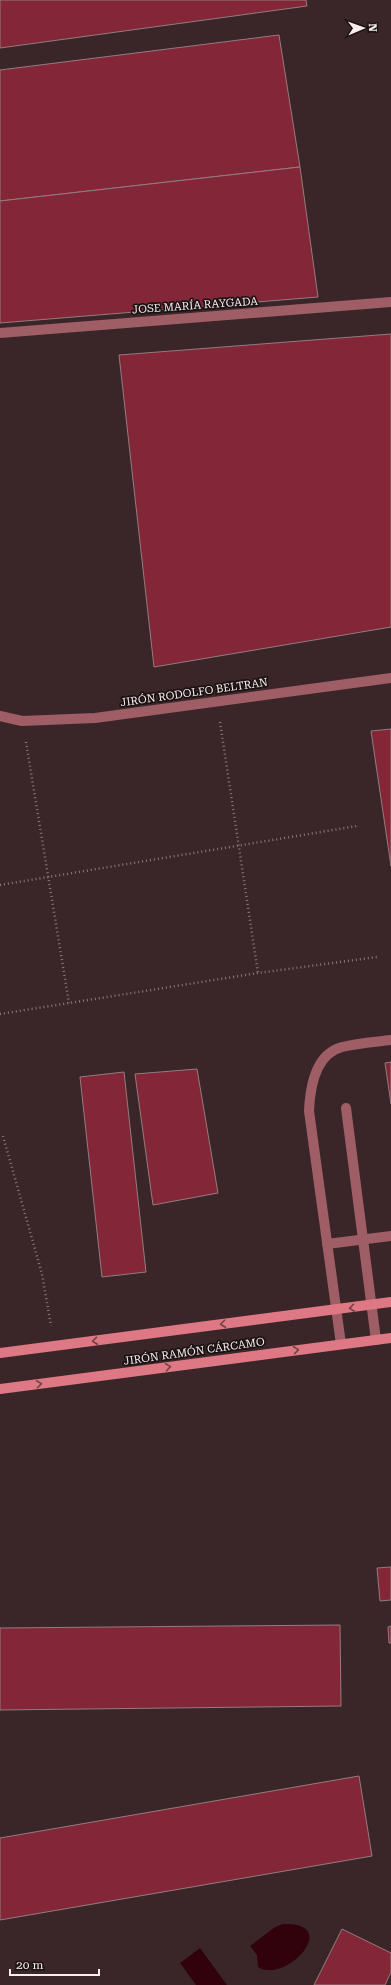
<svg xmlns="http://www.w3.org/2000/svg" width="391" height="1985" font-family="'Roboto Serif',serif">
<rect width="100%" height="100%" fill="#3a2628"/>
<g fill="#31020c">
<path d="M 283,1924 C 343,1922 286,1985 258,1967 L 257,1955 L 250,1946 L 275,1927 Z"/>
<path d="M 200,1948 L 227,1985 L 196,1985 L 180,1963 Z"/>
</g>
<g fill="#832637" stroke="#947c7e">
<path d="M 0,0 L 306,0 L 307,6 L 0,48 Z"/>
<path d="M 279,35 L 300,167 L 0,201 L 0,70 Z"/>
<path d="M 300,167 L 318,297 L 0,323 L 0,201 Z"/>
<path d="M 391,334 L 391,627 L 154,667 L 119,355 Z"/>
<path d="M 391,729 L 391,866 L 371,731 Z"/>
<path d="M 391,1062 L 391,1104 L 385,1063 Z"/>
<path d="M 197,1069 L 218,1193 L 153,1205 L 135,1074 Z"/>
<path d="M 124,1072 L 146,1272 L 102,1277 L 80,1077 Z"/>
<path d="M 391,1567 L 391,1600 L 380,1601 L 377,1568 Z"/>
<path d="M 340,1625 L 341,1706 L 0,1710 L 0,1628 Z"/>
<path d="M 391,1626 L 391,1643 L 389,1643 L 388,1627 Z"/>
<path d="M 359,1776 L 372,1856 L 0,1920 L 0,1838 Z"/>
<path d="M 342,1929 L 391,1953 L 391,1972 L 385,1985 L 314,1985 Z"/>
</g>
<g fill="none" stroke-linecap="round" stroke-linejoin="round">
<g stroke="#8a797a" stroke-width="2.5" stroke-dasharray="1 3" stroke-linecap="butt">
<path d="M 220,722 L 258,973"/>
<path d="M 26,742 L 69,1003"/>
<path d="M 0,885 L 357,826"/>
<path d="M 0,1014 L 258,973 L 377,957"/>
<path d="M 3,1136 L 42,1274 L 51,1326"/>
</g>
<g stroke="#9f5e65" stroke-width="10">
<path d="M 346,1108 L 376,1340"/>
<path d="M 327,1244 L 391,1236"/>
<path d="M 341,1344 L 309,1111 C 310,1088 315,1054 342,1047 C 358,1043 375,1042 391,1040"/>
</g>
<g stroke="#9f5e65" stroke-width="10">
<path d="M 0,333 L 391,302"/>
<path d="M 0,716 L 22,721 L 95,718 L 391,678"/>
</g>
<g stroke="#de7884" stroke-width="10">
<path d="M 0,1353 L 391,1302"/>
<path d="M 0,1389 L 391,1338"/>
</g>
</g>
<defs><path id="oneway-chevron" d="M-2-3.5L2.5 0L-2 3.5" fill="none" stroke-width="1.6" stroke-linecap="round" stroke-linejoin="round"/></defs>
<g stroke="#734046">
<use href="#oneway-chevron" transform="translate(352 1308) rotate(172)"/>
<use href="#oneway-chevron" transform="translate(223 1324) rotate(173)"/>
<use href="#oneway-chevron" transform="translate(95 1341) rotate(173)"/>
<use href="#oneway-chevron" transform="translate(296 1350) rotate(-8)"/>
<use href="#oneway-chevron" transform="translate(168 1367) rotate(-8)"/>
<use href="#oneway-chevron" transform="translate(39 1384) rotate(-8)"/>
</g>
<g text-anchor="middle" stroke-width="3.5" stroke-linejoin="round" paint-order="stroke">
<g font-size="11" fill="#f9eced" stroke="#1b1213">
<text transform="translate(195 305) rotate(-4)" y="4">JOSE MARÍA RAYGADA</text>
<text transform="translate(194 692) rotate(-8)" y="4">JIRÓN RODOLFO BELTRAN</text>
<text transform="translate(194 1351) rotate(-8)" y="4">JIRÓN RAMÓN CÁRCAMO</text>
</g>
</g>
<g transform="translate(363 28) rotate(88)" stroke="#1b1213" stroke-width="3" paint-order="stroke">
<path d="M0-3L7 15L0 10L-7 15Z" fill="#f9eced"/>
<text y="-6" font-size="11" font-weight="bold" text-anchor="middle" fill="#f9eced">N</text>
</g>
<path d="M10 1969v6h89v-6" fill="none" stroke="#f9eced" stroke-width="2"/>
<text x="16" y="1969" font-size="12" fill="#f9eced" stroke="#1b1213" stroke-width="3" paint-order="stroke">20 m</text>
</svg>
